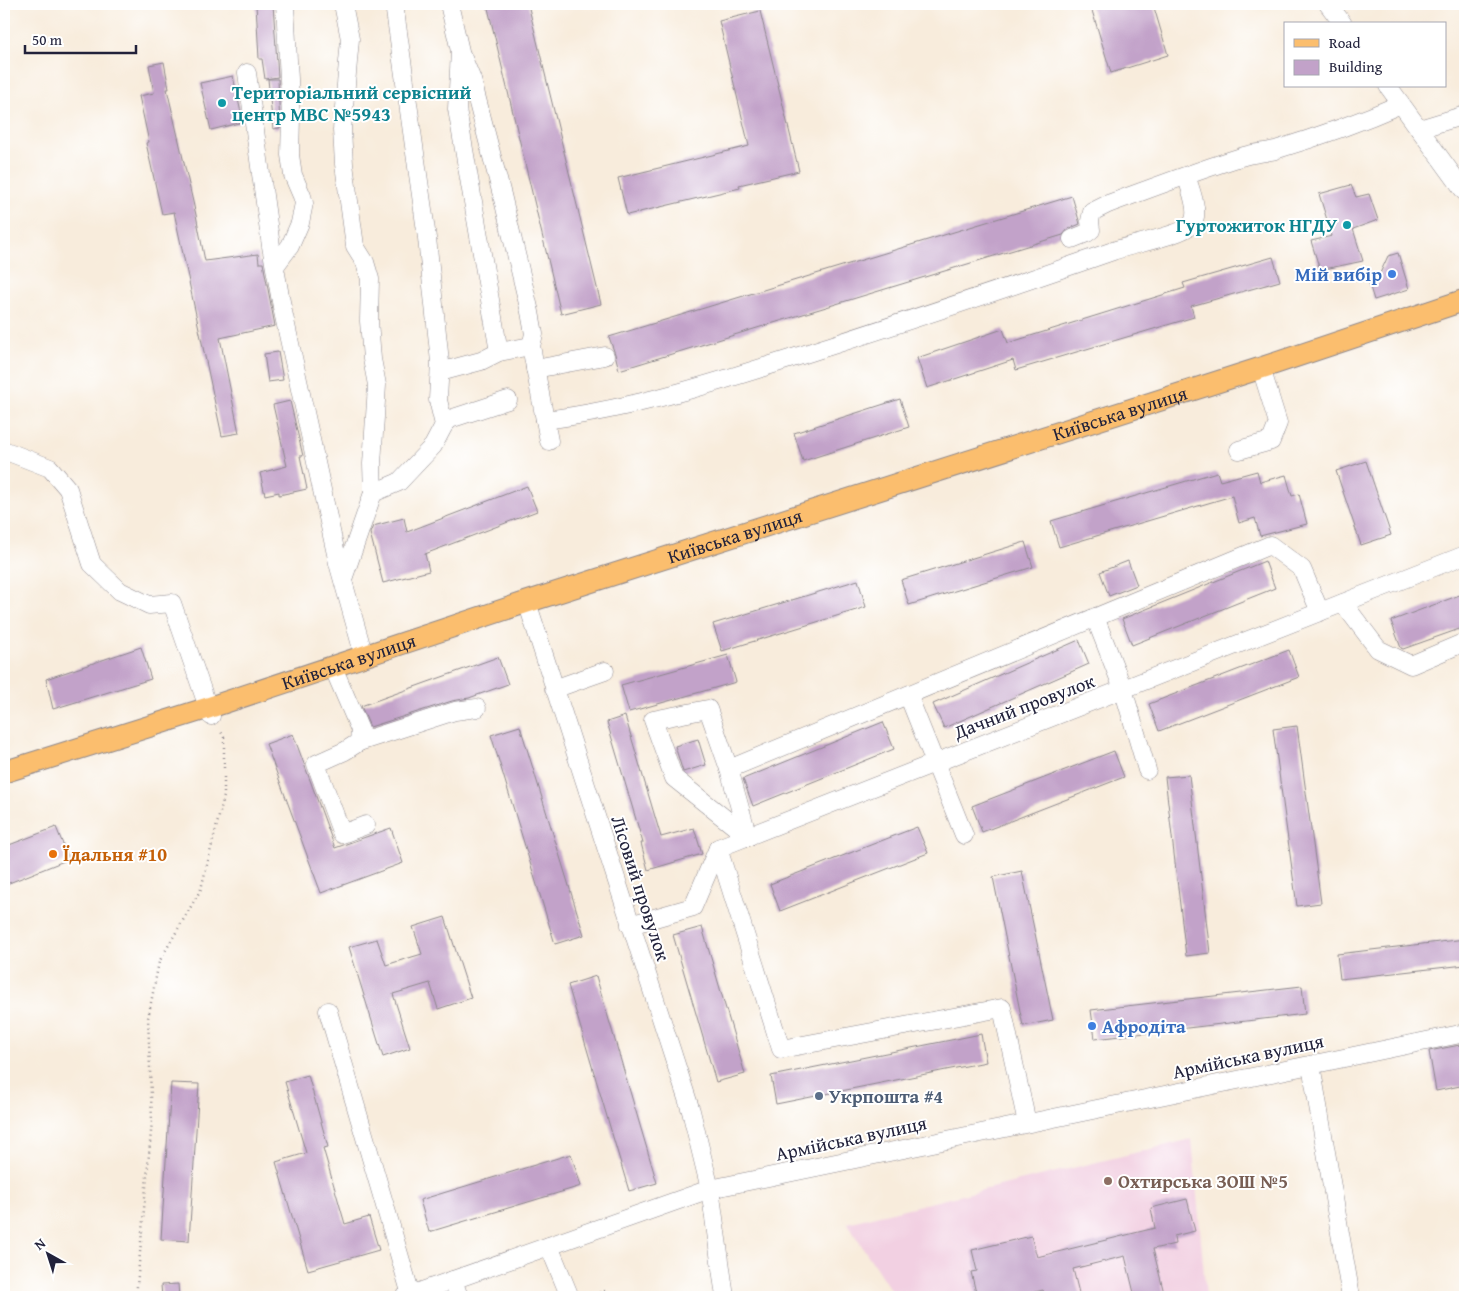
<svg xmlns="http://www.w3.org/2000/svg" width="1469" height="1301" font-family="'Gentium Book Plus',serif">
<rect width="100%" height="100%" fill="#fff"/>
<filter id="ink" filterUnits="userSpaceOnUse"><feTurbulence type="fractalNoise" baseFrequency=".02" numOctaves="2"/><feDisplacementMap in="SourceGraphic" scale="10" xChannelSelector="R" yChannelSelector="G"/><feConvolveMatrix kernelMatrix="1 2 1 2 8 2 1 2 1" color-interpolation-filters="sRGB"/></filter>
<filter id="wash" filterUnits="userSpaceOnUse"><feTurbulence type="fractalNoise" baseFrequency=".0096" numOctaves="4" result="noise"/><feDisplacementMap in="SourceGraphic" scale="20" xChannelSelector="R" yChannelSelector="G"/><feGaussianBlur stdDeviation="1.12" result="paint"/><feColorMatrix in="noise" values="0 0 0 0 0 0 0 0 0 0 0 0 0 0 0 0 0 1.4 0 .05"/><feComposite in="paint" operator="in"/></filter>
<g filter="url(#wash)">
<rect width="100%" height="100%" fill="#f8ecdc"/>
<path fill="#f2d0e2" d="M 1192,1139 L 1206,1297 L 895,1297 L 847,1223 Z"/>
<g id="blocks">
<g fill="#c2a2c9">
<path d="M 256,4 L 273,4 L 278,77 L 265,79 L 262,59 L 259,59 Z"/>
<path d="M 487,4 L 528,4 L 601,304 L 561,314 Z"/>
<path d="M 1090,4 L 1153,4 L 1168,55 L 1111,73 Z"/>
<path d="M 760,11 L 799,171 L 739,185 L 740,188 L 627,215 L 618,178 L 749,146 L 719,21 Z"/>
<path d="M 164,62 L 169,89 L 167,89 L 196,215 L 205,261 L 258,254 L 259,263 L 263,263 L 275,326 L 220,338 L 239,433 L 222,436 L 174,212 L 162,214 L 146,143 L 149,142 L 139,96 L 154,93 L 149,65 Z"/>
<path d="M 233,76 L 243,122 L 211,130 L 200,83 Z"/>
<path d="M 268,79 L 278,79 L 280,128 L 273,129 Z"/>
<path d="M 1351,185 L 1356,197 L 1369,194 L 1378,220 L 1353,229 L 1363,261 L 1320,270 L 1311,241 L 1332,236 L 1319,194 Z"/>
<path d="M 1072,196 L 1080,224 L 1068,229 L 1063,235 L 619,370 L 615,354 L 609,337 Z"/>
<path d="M 1398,253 L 1409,289 L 1374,300 L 1369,284 L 1376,282 L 1388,256 Z"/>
<path d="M 1273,257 L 1280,281 L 1191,306 L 1194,317 L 1016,370 L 1013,360 L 927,388 L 917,358 L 1003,329 L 1008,343 L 1185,288 L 1183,283 Z"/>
<path d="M 278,352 L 283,380 L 268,382 L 264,354 Z"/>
<path d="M 900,399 L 909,427 L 803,461 L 794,433 Z"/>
<path d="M 290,401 L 303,456 L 300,456 L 307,489 L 279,495 L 279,492 L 265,495 L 260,473 L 287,466 L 273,405 Z"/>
<path d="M 1366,461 L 1391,535 L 1361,545 L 1336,471 Z"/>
<path d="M 1257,471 L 1260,482 L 1286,475 L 1292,496 L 1299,494 L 1307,524 L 1260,536 L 1255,518 L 1239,523 L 1232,496 L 1059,547 L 1051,521 L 1217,472 L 1220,481 Z"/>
<path d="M 527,486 L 537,511 L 425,554 L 429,571 L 383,583 L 370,533 L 373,526 L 404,518 L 407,532 Z"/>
<path d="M 1025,542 L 1033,567 L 909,605 L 901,580 Z"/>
<path d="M 1128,561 L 1137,585 L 1109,596 L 1100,572 Z"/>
<path d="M 1265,561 L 1275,588 L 1132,645 L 1122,619 Z"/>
<path d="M 858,580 L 866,607 L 722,651 L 713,624 Z"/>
<path d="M 1465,593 L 1465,627 L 1403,649 L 1401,648 L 1391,621 Z"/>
<path d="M 1079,640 L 1089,664 L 944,728 L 933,704 Z"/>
<path d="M 141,647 L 151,679 L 53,709 L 46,679 Z"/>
<path d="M 1289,650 L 1299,677 L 1159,731 L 1149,704 Z"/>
<path d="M 728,655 L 736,682 L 629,712 L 621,685 Z"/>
<path d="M 498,657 L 508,684 L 469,698 L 452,701 L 370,727 L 361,706 Z"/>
<path d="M 625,716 L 661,837 L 694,828 L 702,854 L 648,870 L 641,843 L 643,843 L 607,722 Z"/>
<path d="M 883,722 L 894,749 L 753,806 L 743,779 Z"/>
<path d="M 520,726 L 584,935 L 555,944 L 491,735 Z"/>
<path d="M 1297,726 L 1321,903 L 1297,906 L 1273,729 Z"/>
<path d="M 293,734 L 335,848 L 391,828 L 403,863 L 321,893 L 266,744 Z"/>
<path d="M 698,739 L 706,765 L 683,772 L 675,746 Z"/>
<path d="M 1114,751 L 1124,777 L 982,832 L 972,806 Z"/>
<path d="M 1189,775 L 1210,953 L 1186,956 L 1165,777 Z"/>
<path d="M 56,827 L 69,859 L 4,885 L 4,847 Z"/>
<path d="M 917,827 L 928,853 L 780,911 L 770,884 Z"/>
<path d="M 1022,871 L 1053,1020 L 1023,1026 L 993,877 Z"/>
<path d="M 445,917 L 471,998 L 438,1009 L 430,983 L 393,994 L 410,1048 L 383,1057 L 349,947 L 377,939 L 386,965 L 402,960 L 422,954 L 413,927 Z"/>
<path d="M 702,927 L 745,1074 L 716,1082 L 673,935 Z"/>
<path d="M 1465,939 L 1465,965 L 1340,979 L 1337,954 Z"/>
<path d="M 596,976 L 657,1183 L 629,1191 L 568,985 Z"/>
<path d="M 1302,986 L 1305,1014 L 1095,1039 L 1091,1010 Z"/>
<path d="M 981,1034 L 986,1062 L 776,1104 L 771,1076 Z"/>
<path d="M 1465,1044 L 1465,1085 L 1436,1091 L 1429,1051 Z"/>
<path d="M 308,1075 L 328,1147 L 323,1148 L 345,1224 L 369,1217 L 379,1250 L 308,1270 L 276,1162 L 306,1153 L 285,1082 Z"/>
<path d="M 171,1083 L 199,1084 L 189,1241 L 161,1239 Z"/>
<path d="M 571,1154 L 581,1186 L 429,1232 L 420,1200 Z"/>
<path d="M 1187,1199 L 1195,1231 L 1174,1236 L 1175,1244 L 1153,1249 L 1165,1297 L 1135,1297 L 1125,1256 L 1073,1269 L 1080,1297 L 1045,1297 L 1043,1290 L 1015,1297 L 977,1297 L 971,1272 L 977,1271 L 972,1250 L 1031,1236 L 1037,1257 L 1155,1228 L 1151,1208 Z"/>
<path d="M 178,1284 L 179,1297 L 162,1297 L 161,1285 Z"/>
</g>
</g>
</g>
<g filter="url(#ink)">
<use href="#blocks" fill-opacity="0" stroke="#8d878c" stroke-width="1"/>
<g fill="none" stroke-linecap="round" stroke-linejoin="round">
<g stroke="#8d878c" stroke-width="19">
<g id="minor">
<path d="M 449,4 L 460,51 L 457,109 L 499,352"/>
<path d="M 1328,4 L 1343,24"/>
<path d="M 462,56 L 472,80 L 502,195 L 530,312 L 534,334 L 531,346"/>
<path d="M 247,73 L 271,246 L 282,307 L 338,563 L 364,656"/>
<path d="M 1388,86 L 1465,192"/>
<path d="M 1419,129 L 1465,115"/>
<path d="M 1072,239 L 1087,233 L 1091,230 L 1090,221 L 1092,212 L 1108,204 C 1152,188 1196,171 1241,157 C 1252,153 1264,153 1275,150 C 1318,137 1360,122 1401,104"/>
<path d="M 275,266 L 290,246 L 300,223 L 304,203 L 302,196 L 293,175 L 290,155 L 291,117 L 285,4"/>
<path d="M 535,369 L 605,356"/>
<path d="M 440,372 L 481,361 L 499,352 L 531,346 L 549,441"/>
<path d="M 545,420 C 642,408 737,376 830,346 C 925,315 1019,284 1113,251 C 1129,245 1182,235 1191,225 C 1201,215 1191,192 1188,181"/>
<path d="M 444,425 L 450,419 L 508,400"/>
<path d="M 1239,450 L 1271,441 L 1278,423 L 1261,368"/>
<path d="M 4,451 L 6,451 L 50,468 L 68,489 L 92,564 L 120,591 L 149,605 L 172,603 L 211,716"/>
<path d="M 373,493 L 399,482 L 433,446 L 444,425 L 438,400 L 440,362 L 427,238 L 394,4"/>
<path d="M 343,579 L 373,493 L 372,464 L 377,385 L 372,359 L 369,321 L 370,279 L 365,262 L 355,246 L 344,164 L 342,130 L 350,39 L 343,4"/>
<path d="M 527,602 L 691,1111 L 710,1189 L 725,1297"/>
<path d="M 1343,603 L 1378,649 L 1411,665 L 1465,642"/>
<path d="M 1095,617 L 1123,689 L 1147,770"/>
<path d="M 336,674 L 360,730 L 359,742 L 345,751 L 316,764 L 342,834 L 366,825"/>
<path d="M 554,689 L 605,671"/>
<path d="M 908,695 L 964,835"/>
<path d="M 359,742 L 455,711 L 477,708"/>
<path d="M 729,769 L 708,709 L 653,720 L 674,778 L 748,837"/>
<path d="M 748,837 L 729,769 L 1270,545 L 1302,569 L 1320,612"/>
<path d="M 718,848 L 781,1049 L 1002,1008 L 1027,1123"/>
<path d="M 630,925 L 693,907 L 718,848 L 1465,555"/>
<path d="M 328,1011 L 411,1295"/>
<path d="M 1311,1065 L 1351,1297"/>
<path d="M 549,1246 L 570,1297"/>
<path d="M 453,1280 L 459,1297"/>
<path d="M 405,1297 L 710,1189 L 1465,1033"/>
</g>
</g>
<g stroke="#8d878c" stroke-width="23">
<g id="major">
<path id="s1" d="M 4,772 L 208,708 L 527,602 L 1261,368 L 1465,300"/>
</g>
</g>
<g stroke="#8d878c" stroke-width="2.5" stroke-dasharray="1 4" stroke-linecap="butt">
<path d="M 136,1297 L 152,1121 L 148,1018 L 159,962 L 201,889 L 224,796 L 224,737 L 220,730"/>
<path d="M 585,1297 L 608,1290"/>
</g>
<use href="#minor" stroke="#fff" stroke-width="18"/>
<use href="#major" stroke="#fbbe6e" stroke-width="21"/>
</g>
</g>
<g fill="#0f9aa8" stroke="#fff" stroke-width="2">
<circle cx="222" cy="103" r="5"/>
<circle cx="1347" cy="225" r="5"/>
</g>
<g fill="#3f7fe0" stroke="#fff" stroke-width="2">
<circle cx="1392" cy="274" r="5"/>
<circle cx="1092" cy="1026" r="5"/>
</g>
<circle fill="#e8710a" stroke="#fff" stroke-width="2" cx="53" cy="854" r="5"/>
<circle fill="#5c6f8a" stroke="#fff" stroke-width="2" cx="819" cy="1096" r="5"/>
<circle fill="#8d6e63" stroke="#fff" stroke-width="2" cx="1108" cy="1181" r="5"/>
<g text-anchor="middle" stroke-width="4" stroke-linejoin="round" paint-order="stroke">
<g font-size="19" font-weight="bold" fill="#0d838f" stroke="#fff" text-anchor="start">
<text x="232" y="99">Територіальний сервісний<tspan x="232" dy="22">центр МВС №5943</tspan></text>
<text x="1337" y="232" text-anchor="end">Гуртожиток НГДУ</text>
</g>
<g font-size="19" font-weight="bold" fill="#366cbe" stroke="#fff" text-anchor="end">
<text x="1382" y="281">Мій вибір</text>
<text x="1102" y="1033" text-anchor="start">Афродіта</text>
</g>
<g font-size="19" fill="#22223b" stroke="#fff">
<text dy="7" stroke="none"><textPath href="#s1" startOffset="1172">Київська вулиця</textPath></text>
<text dy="7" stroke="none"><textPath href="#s1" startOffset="768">Київська вулиця</textPath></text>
<text dy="7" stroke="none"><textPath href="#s1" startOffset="362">Київська вулиця</textPath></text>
<text transform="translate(1024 706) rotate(-21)" y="7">Дачний провулок</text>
<text transform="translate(641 888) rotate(72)" y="7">Лісовий провулок</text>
<text transform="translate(1248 1056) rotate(-12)" y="7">Армійська вулиця</text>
<text transform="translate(851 1138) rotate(-12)" y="7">Армійська вулиця</text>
</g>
<g font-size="19" font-weight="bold" fill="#c56008" stroke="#fff" text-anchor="start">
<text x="63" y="861">Їдальня #10</text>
</g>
<g font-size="19" font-weight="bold" fill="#4e5e75" stroke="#fff" text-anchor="start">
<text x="829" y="1103">Укрпошта #4</text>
</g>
<g font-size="19" font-weight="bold" fill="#785e54" stroke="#fff" text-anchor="start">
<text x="1118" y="1188">Охтирська ЗОШ №5</text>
</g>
</g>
<rect width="1469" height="1301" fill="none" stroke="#fff" stroke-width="20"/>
<rect x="1284" y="22" width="162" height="65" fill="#ffffff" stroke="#a7a7b1"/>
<rect x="1294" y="39" width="25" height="8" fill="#fbbe6e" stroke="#a7a7b1"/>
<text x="1329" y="48" font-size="15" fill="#22223b">Road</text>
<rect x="1294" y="60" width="25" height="15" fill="#c2a2c9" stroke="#a7a7b1"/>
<text x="1329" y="72" font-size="15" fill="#22223b">Building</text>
<g transform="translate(48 1254) rotate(321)" stroke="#ffffff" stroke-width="4" paint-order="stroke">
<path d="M0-4L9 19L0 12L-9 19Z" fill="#22223b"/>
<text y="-8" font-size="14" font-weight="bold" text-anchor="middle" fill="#22223b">N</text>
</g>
<path d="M25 45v8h111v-8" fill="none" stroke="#22223b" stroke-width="2.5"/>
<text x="32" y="45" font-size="15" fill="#22223b" stroke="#ffffff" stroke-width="4" paint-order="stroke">50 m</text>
</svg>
